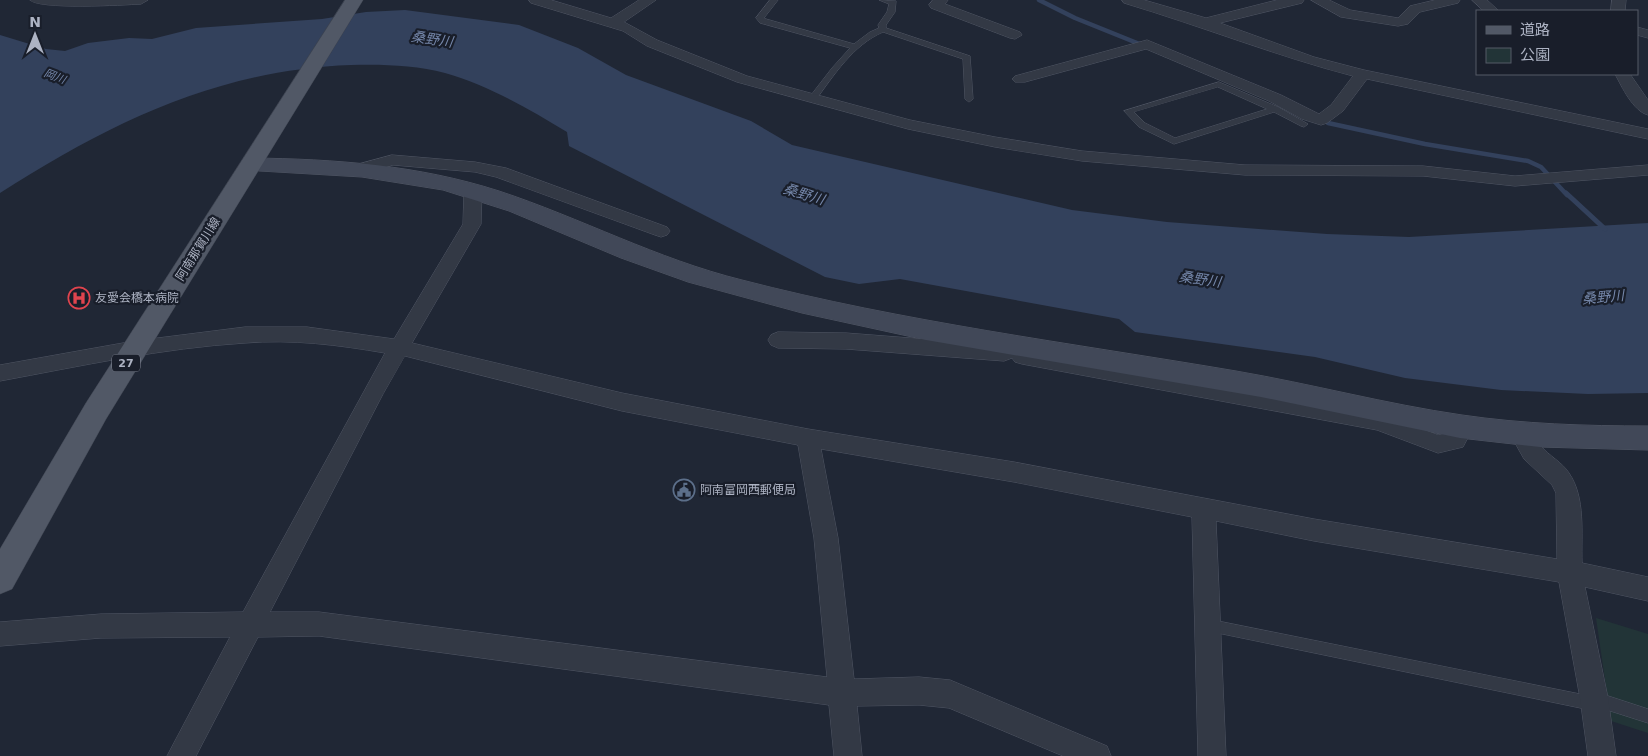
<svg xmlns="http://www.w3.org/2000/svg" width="1648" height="756" font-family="'DejaVu Sans','Noto Sans JP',sans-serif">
<rect width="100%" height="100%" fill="#202735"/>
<path fill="#223437" d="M 1596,618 L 1648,634 L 1648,733 L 1611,721 Z"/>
<path fill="#33415c" d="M 405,10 L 519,25 L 578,48 L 626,75 L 751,121 L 792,145 L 1072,210 L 1167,222 L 1327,234 L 1409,237 L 1648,223 L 1648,393 L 1588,394 L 1501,390 L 1405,378 L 1315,357 L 1135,332 L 1119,319 L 900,279 L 859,284 L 825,277 L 569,146 L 567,132 C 529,109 488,85 445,73 C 415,65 381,64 351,65 C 217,70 110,123 0,193 L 0,35 L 46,49 L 65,51 L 88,43 L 129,38 L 152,39 L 196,28 L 322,19 L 366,12 Z"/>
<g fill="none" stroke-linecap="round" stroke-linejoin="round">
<g stroke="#33415c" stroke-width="4.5">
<path d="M 1039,0 L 1075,18 L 1142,45"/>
<path d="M 1328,123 L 1425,144 L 1528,161 L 1541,167 L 1567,195"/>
</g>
<path stroke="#33415c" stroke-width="5" d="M 1566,193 L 1605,229"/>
<g stroke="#505664" stroke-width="1">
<g id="lane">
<path d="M 770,0 L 778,0 L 764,18 L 766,19 L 854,44 L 870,32 L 879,28 L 878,25 L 887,12 L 889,4 L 879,0 L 896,1 L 895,12 L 886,25 L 886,28 L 970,56 L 973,99 L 969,102 L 965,99 L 963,59 L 883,32 C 853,45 834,75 815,101 L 809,101 L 808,99 L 832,68 L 850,48 L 760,23 L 756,18 Z"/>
<path d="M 1219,82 L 1278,107 L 1308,124 L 1304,127 L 1301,126 L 1274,112 L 1174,144 L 1139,127 L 1124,111 ZM 1218,87 L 1267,109 L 1175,138 L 1145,123 L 1134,112 Z"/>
<path d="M 1208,619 L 1590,696 L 1596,692 L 1648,709 L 1648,723 L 1601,708 L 1595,711 L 1208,631 L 1203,630 L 1201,625 L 1203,620 Z"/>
</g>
</g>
<g stroke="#505664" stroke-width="1">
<g id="street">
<path d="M 30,0 L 148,0 L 141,4 C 124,5 38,10 30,0 Z"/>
<path d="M 529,0 L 551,0 L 611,18 L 639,0 L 656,0 L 624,22 L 657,40 L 747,76 L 910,120 L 995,137 L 1082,151 L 1245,165 L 1423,166 L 1515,176 L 1648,165 L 1648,175 L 1515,186 L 1423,176 L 1245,175 L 1082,161 L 995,147 L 908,129 L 737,82 L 647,46 L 623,31 L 531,3 Z"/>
<path d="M 933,0 L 948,0 L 945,4 L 1020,32 L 1022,35 L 1015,39 L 1010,38 L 931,8 L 929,5 Z"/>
<path d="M 1122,0 L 1144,0 L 1206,18 L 1277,0 L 1304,0 L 1302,3 L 1220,23 L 1314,57 L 1364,70 L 1648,129 L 1648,139 L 1367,79 L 1343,111 L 1327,123 L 1321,125 L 1302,119 L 1269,101 L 1146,49 L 1025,82 L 1015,82 L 1012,79 L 1015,76 L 1147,40 L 1281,95 L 1319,114 L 1331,105 L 1353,76 C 1276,56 1201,26 1124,3 Z"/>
<path d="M 1311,0 L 1329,0 L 1350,10 L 1398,18 L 1410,6 L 1435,0 L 1460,0 L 1458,3 L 1420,12 L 1408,24 L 1398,26 L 1341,17 Z"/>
<path d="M 1472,0 L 1487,0 L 1499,11 L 1484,11 Z"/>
<path d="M 1612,0 L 1626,0 L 1625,11 L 1611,11 Z"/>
<path d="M 1637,27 L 1648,30 L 1648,38 L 1637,35 Z"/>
<path d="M 1615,74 L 1630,74 L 1648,100 L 1648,115 C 1633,111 1622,87 1615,74 Z"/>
<path d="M 392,155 L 475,162 L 506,168 L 667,227 L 670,231 L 667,235 L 661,237 L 655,235 L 496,177 L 475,172 L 393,165 L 365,173 L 359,172 L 356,168 L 359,164 Z"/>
<path d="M 473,185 L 479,187 L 482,191 L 481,224 L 412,343 L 622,393 L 808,429 L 1014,462 L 1314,519 L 1557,559 L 1556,493 L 1552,485 L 1524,459 L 1510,434 L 1513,428 C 1531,422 1531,435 1541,446 C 1549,456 1562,462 1569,473 C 1586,498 1581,533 1582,563 L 1648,577 L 1648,601 L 1585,587 L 1608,698 L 1616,756 L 1588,756 L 1580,698 L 1559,582 L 1314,541 L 1216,521 L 1226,756 L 1198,756 L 1192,517 L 1014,482 L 821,449 L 838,538 L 854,679 L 919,677 L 950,680 L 1107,746 L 1111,756 L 1063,756 L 949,708 L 919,705 L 857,706 L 862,756 L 834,756 L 829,705 L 319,636 L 258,637 L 196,756 L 167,756 L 230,637 L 101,638 L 0,646 L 0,622 L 101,614 L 243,612 L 385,353 C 339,345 292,339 245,343 C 163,348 81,366 0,381 L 0,365 L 134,341 L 245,327 L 307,327 L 394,339 L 463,224 L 464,191 L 467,187 ZM 405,356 L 622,411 L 798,445 L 814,538 L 827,677 L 319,612 L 270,612 L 383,394 Z"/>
<path d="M 778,332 L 846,333 L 1000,345 L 1014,337 L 1021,340 L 1024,345 L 1022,348 L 1379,413 L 1438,435 L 1448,433 L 1455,420 L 1463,417 L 1471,420 L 1474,426 L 1463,447 L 1438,453 L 1377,430 L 1022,364 L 1015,362 L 1012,358 L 1004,361 L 846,349 L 778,348 L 771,345 L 768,340 L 771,335 Z"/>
</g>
</g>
<g stroke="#505664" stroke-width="1">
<path id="secondary" d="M 251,158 C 335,159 418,165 499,191 C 581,218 657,259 742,280 C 904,322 1071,343 1236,371 C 1312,384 1386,404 1462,415 C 1523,424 1586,426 1648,426 L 1648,450 L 1540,447 L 1460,438 L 1261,397 L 926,340 L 802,313 L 688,282 L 621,258 L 509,211 L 443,190 L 362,177 L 243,170 L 240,165 L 243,160 Z"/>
</g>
<g stroke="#3c424f" stroke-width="1">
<path id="primary" d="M 345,0 L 363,0 L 106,419 L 12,589 L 0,594 L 0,549 L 86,403 Z"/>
</g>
<use href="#lane" fill="#333945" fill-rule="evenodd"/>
<use href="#street" fill="#333945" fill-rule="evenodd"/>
<use href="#secondary" fill="#414858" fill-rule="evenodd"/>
<use href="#primary" fill="#515866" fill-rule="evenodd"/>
</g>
<defs>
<g id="hospital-ring" transform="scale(1.125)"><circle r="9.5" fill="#191e2a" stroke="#e0444e" stroke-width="1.5"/><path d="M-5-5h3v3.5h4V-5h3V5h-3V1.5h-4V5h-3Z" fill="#e0444e"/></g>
<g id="civic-ring" transform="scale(1.125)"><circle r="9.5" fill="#191e2a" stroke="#5c6f8a" stroke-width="1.5"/><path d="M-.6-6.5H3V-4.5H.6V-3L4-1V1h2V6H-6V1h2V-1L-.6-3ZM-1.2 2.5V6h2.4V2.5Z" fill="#5c6f8a"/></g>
</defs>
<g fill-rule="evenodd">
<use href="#hospital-ring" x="79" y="298"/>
<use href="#civic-ring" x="684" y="490"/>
</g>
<g text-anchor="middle" stroke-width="4.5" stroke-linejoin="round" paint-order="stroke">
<g font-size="11" font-style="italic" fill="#7587aa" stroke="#191e2a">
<text transform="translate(55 76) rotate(21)" y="4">岡川</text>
</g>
<rect fill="#191e2a" stroke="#818695" stroke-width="1" x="112" y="354.5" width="28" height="17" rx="4"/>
<g font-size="11" font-weight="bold" fill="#adb3c3">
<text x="126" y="367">27</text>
</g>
<g font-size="12" fill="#adb3c3" stroke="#191e2a">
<text transform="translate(198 249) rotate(-58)" y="4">阿南那賀川線</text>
</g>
<g font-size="12" fill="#adb3c3" stroke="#191e2a" text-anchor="start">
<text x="95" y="302">友愛会橋本病院</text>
<text x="700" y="494">阿南富岡西郵便局</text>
</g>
<g font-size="14" font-style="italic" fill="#7587aa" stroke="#191e2a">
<text transform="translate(432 39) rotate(8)" y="5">桑野川</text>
<text transform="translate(804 194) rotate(17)" y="5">桑野川</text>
<text transform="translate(1200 279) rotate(8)" y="5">桑野川</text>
<text transform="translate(1603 297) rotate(-5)" y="5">桑野川</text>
</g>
</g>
<rect x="1476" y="10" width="162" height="65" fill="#191e2a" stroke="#545a67"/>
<rect x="1486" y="26" width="25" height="8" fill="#515866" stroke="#545a67"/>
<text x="1520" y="35" font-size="15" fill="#adb3c3">道路</text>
<rect x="1486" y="48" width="25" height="15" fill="#223437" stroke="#545a67"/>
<text x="1520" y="60" font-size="15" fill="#adb3c3">公園</text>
<g transform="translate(35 35)" stroke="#191e2a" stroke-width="4" paint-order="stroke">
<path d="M0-4L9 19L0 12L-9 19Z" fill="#adb3c3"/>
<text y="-8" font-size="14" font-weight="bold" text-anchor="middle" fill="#adb3c3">N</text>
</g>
</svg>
